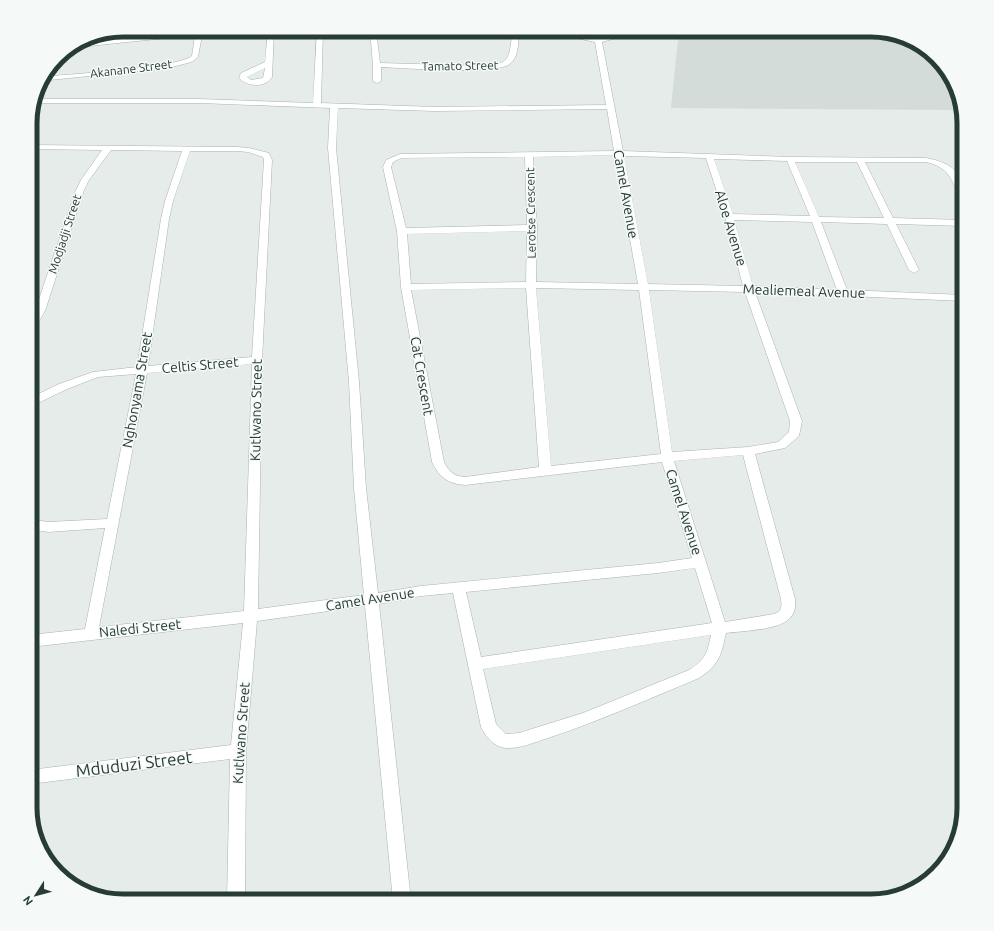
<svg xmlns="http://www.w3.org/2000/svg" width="994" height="931" font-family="Ubuntu,sans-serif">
<rect width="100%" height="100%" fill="#e5ece9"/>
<path fill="#d3dcd8" d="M 679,30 L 877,30 L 907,37 L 937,57 L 957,87 L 962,110 L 671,108 Z"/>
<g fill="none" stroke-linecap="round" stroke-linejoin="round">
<g stroke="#a8b4af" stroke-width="1">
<g id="street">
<path d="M 216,30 L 254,30 L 251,32 L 202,35 L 198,57 L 192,62 L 167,68 L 40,81 L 43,77 C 68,74 177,68 192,56 L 195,35 L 70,48 L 77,43 Z"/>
<path d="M 268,30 L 274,30 L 272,77 C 265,88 248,87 239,78 L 241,73 L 265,62 ZM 265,68 L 263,78 L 251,80 L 247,77 Z"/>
<path d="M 317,30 L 323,30 L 321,103 L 435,107 L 606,105 L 595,42 L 576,38 L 571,33 L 519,32 C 518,42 519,57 510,64 C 496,75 403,68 381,67 L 381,81 L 377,83 L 373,81 L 373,65 L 370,30 L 376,30 L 380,63 L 486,66 C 504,64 509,62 511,43 C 512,39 512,34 512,30 L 577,30 L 577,33 C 588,39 602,41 612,33 L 611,30 L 617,30 L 618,34 L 613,39 L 602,42 L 623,151 L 790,157 L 926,158 C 952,163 964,172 964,200 C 952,196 959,169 926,162 L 865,162 L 893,218 L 964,220 L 964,226 L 896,224 L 919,270 L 914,273 L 909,270 L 887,224 L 821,222 L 847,290 L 964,295 L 964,301 L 755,292 L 802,421 L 799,436 L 785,448 L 755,454 L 795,599 C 796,606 795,614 789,619 C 778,630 742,631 726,633 C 721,656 719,665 699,678 C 649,699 599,721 548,738 C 535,742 520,749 506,748 C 494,747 486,737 481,727 L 453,593 L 421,596 L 379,604 L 411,901 L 393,901 L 365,606 L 257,621 L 246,751 L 245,901 L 227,901 L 230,759 L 30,784 L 30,770 L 231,745 L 243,623 L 30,647 L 30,635 L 85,629 L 105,528 L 48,532 L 30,529 L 30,519 L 48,522 L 107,519 L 136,374 L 98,377 L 67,389 L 30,407 L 30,398 L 59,384 L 93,372 L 137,367 L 161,219 L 165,201 L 182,151 L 111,150 L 89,180 L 84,190 L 45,311 C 41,317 38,325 30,327 L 30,318 L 35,311 L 76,190 L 81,180 L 102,150 L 30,149 L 30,145 L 237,147 L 249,148 L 269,153 L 272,160 L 262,360 L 258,609 L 364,595 L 354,488 L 349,382 L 328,148 L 330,108 L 199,103 L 34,103 L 35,99 L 199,99 L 313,103 ZM 338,108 L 435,111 L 607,109 L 614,151 L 400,154 L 386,160 L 383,167 L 397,231 L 401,287 L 432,462 C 439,477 448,484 465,485 L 662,462 L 692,558 L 658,563 L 421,586 L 378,593 L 366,488 L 359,382 L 336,148 ZM 190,151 L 237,151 L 248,152 L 263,157 L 264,160 L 252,357 L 148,366 L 169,219 L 173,201 ZM 615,155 L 638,284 L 536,282 L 537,228 L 533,157 ZM 624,156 L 706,158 L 725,217 L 743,286 L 648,284 ZM 525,157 L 527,225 L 406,228 L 391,167 L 393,162 L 401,158 ZM 714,159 L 787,161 L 810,216 L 733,214 ZM 795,162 L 857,162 L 884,218 L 819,217 ZM 734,220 L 812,222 L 837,290 L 753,286 ZM 527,231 L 526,282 L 411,284 L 407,234 ZM 526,288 L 539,467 L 465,477 C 454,476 449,472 444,462 L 411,290 ZM 536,288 L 639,290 L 661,454 L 551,466 ZM 649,290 L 745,292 L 790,421 L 789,432 L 778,442 L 748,447 L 672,452 ZM 252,364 L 244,611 L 99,627 L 147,373 ZM 743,455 L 781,599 C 782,607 782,611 774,614 L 725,622 L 674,461 ZM 695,568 L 712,623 L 481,657 L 466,592 L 658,573 ZM 711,635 C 707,654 706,659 689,670 L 583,713 L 519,733 L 506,734 L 496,724 L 483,669 Z"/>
</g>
</g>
<use href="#street" fill="#fff" fill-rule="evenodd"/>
</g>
<g text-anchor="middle" stroke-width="3" stroke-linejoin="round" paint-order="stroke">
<g font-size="12" fill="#263c35" stroke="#f5f9f7">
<text transform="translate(460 66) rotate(-1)" y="4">Tamato Street</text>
<text transform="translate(131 69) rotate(-7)" y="4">Akanane Street</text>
<text transform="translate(531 213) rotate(-91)" y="4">Lerotse Crescent</text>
<text transform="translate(65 234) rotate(-72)" y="4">Modjadji Street</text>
</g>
<g font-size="14" fill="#263c35" stroke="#f5f9f7">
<text transform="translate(626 194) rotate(80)" y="5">Camel Avenue</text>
<text transform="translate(731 228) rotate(73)" y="5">Aloe Avenue</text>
<text transform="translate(804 291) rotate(2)" y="5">Mealiemeal Avenue</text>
<text transform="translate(200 365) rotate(-5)" y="5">Celtis Street</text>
<text transform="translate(422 376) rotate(80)" y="5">Cat Crescent</text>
<text transform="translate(137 390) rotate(-80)" y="5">Nghonyama Street</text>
<text transform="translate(256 410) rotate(-89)" y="5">Kutlwano Street</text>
<text transform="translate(684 512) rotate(72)" y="5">Camel Avenue</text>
<text transform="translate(370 599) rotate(-9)" y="5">Camel Avenue</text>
<text transform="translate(140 628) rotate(-6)" y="5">Naledi Street</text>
<text transform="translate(241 733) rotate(-86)" y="5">Kutlwano Street</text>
</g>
<g font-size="17" fill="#263c35" stroke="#f5f9f7">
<text transform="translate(134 764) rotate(-7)" y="6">Mduduzi Street</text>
</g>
</g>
<path d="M0 0H994V931H0ZM123 37H871A86 86 0 0 1 957 123V808A86 86 0 0 1 871 894H123A86 86 0 0 1 37 808V123A86 86 0 0 1 123 37Z" fill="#f5f9f7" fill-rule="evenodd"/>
<path fill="none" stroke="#263c35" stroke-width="5" d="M123 37H871A86 86 0 0 1 957 123V808A86 86 0 0 1 871 894H123A86 86 0 0 1 37 808V123A86 86 0 0 1 123 37Z"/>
<g transform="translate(36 895) rotate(234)" stroke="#f5f9f7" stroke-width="3" paint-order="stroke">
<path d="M0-3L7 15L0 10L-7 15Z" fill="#263c35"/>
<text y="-6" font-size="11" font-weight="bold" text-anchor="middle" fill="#263c35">N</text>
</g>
</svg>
